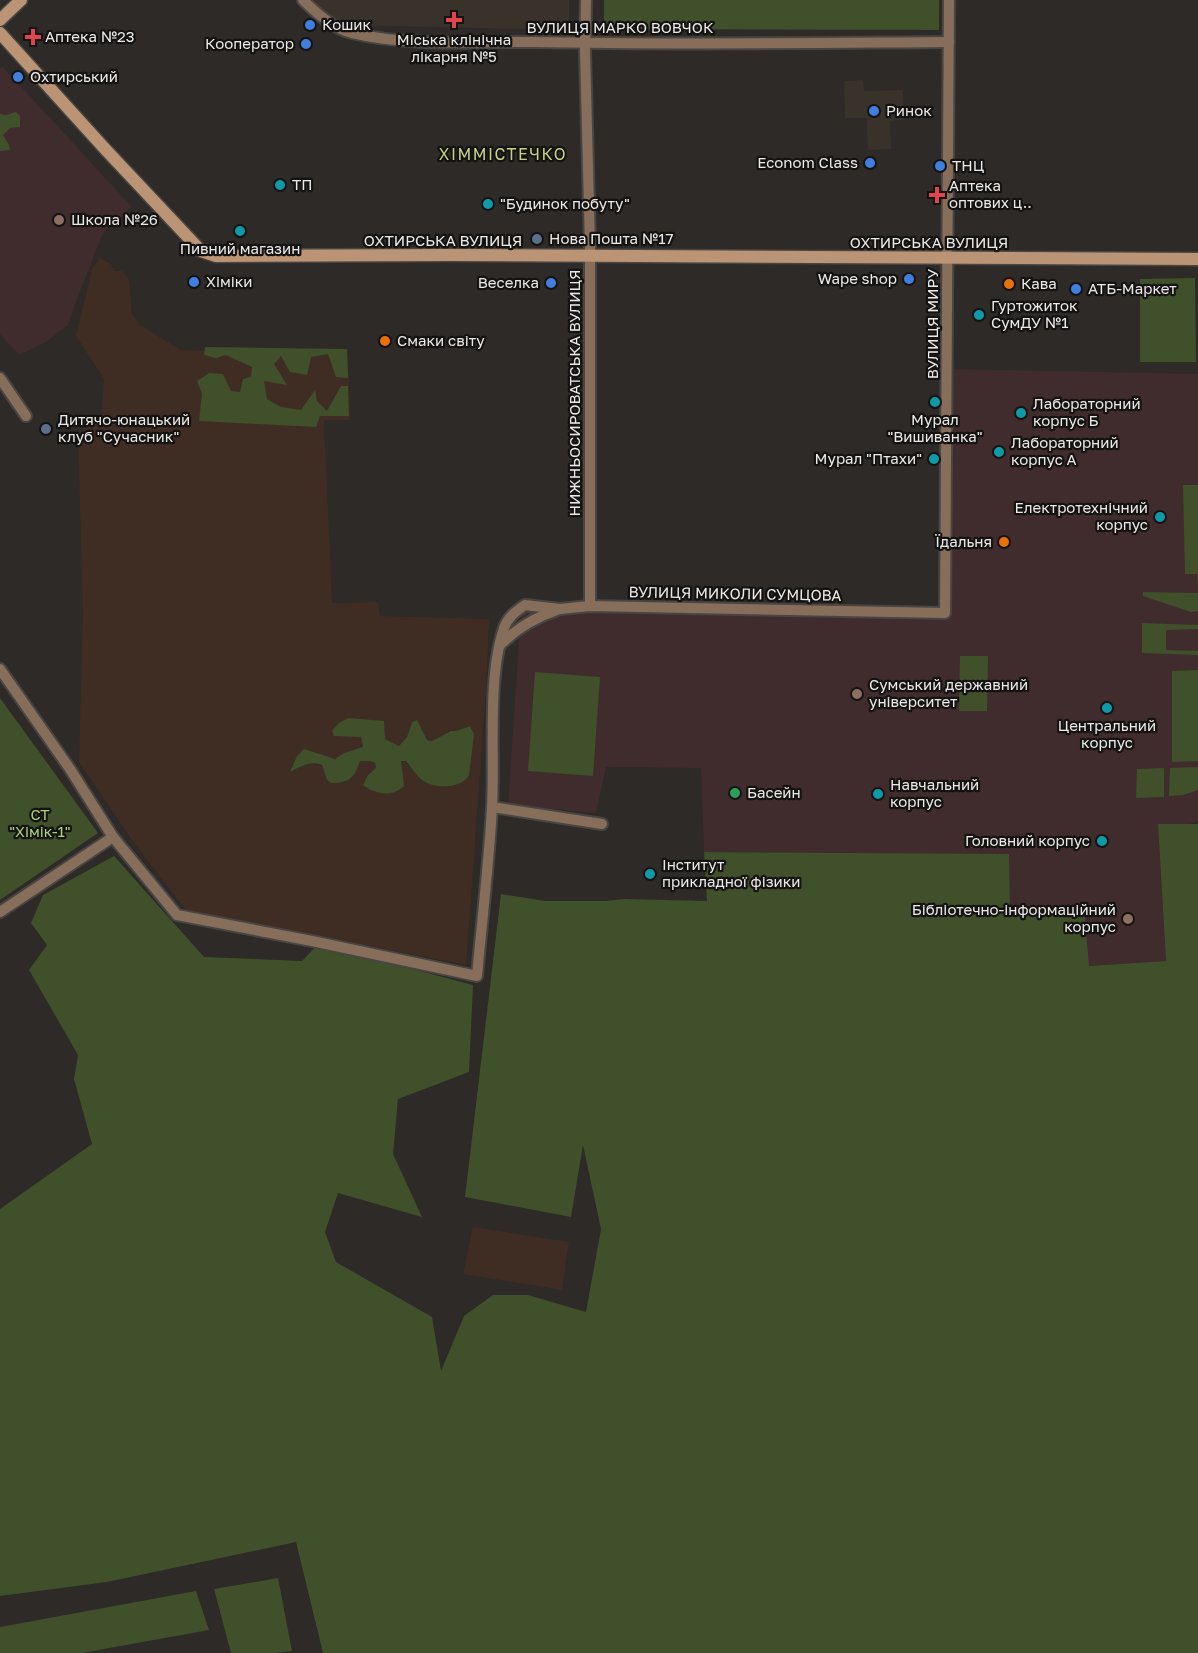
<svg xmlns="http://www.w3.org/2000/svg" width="1198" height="1653" font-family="'Golos Text',sans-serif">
<rect width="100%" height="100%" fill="#2d2a27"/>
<g fill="#39322a">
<path d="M 313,0 L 569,0 L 569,30 L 348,25 L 329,15 Z"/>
<path d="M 863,80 L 864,91 L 903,90 L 904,120 L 890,121 L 891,149 L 868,150 L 867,118 L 845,118 L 844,81 Z"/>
</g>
<g fill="#3f2d24" fill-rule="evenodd">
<path d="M 100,258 L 111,264 L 114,271 L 122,271 L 129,279 L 132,314 L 140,325 L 181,350 L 348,354 L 350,420 L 324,420 L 332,603 L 378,602 L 380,616 L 489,619 L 486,691 L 466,965 L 186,910 L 134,843 L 79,762 L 83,613 L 78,433 L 101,418 L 104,379 L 76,336 L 92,269 ZM 417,720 L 427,740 L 432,741 L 450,731 L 456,731 L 470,726 L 474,734 L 424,782 L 405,761 L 368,775 L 376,768 L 375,763 L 370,761 L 360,761 L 327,779 L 322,765 L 317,763 L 307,764 L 291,771 L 297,756 L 335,759 L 344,753 L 363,747 L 361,737 L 385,739 L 399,746 L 407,737 L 412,722 Z"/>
<path d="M 473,1227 L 569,1242 L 562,1290 L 463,1274 Z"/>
</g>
<g fill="#402c2d">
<path d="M 2,66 L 132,207 L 103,233 L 75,304 L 68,325 L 46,342 L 19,355 L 0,334 L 0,68 Z"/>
<path d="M 952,369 L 1198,374 L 1198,821 L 1189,824 L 1158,824 L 1166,961 L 1088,966 L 1010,910 L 1008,855 L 704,852 L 701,768 L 606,767 L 596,813 L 508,805 L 521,611 L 948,620 Z"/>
</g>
<g fill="#3f502a">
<path d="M 604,0 L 939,0 L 939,30 L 604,29 Z"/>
<path d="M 16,112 L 20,116 L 20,127 L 10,128 L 3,135 L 9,145 L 10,150 L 0,151 L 0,114 L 6,115 Z"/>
<path d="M 1195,278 L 1196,362 L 1140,362 L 1140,279 Z"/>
<path d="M 205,347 L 347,349 L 348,378 L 336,377 L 328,354 L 311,357 L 307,375 L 290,372 L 281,356 L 274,364 L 287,385 L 264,381 L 267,399 L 281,407 L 301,410 L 315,390 L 317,401 L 327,411 L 341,386 L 348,386 L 349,416 L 320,416 L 316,427 L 199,421 L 202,394 L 197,381 L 209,373 L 223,374 L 231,391 L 240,392 L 243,379 L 251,377 L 252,367 L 226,355 L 216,358 L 204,355 Z"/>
<path d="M 1183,485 L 1198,485 L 1198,585 L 1197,574 L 1185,574 Z"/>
<path d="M 1143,592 L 1198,593 L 1198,611 L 1191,612 L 1143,596 Z"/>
<path d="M 1142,623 L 1198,625 L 1198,629 L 1166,630 L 1166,650 L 1198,651 L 1198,655 L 1142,653 Z"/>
<path d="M 960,656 L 988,656 L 987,711 L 959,711 Z"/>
<path d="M 1198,670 L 1198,761 L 1172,762 L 1172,671 Z"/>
<path d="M 535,672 L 600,677 L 593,776 L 528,771 Z"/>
<path d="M 0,698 L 98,833 L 0,900 Z"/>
<path d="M 348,718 L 384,721 L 385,739 L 399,746 L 407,737 L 412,722 L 417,720 L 427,740 L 432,741 L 451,731 L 456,731 L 470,726 L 474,734 L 469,775 C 463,788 437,789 425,782 C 418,778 411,767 406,761 L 401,761 L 404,786 C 392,798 375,794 363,785 L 368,775 L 376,768 L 375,763 L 370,761 L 360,761 C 354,778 350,783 331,783 L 327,780 L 322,765 C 311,760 300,767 290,772 L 297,756 L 304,749 L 335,759 L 344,753 L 363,747 L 361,737 L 334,736 L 332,731 L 339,723 Z"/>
<path d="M 1198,767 L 1198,790 L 1183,795 L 1169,796 L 1170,768 Z"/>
<path d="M 1164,768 L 1164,797 L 1136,798 L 1137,769 Z"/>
<path d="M 1158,824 L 1198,824 L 1198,1653 L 323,1653 L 296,1542 L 107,1582 L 0,1596 L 0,1209 L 92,1144 L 74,1079 L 78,1055 L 29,970 L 47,945 L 31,923 L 43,895 L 114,856 L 204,957 L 302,961 L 318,944 L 473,985 L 469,1072 L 398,1099 L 393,1154 L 422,1217 L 338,1193 L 325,1232 L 336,1262 L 432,1317 L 441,1371 L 464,1316 L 493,1295 L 528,1295 L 586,1312 L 601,1229 L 583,1145 L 571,1217 L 465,1197 L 501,894 L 545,901 L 606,901 L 624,899 L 707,901 L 704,852 L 1009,854 L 1010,910 L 1084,908 L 1089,966 L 1166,961 Z"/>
<path d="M 278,1578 L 292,1651 L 274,1653 L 231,1653 L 214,1589 Z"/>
<path d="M 196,1591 L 209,1630 L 82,1653 L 0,1653 L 0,1627 Z"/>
</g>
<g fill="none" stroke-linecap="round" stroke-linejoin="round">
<g stroke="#484542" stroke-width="14">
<g id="street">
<path d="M 303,0 C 316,13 334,29 352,33 C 411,47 474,41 534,42 C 672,45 811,43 949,42"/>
<path d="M 586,0 L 585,51 L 590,246 L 590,606"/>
<path d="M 0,378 L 26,416"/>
<path d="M 500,645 C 516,629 536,617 557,610"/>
<path d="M 0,669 L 70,769 L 113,837 L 177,915 L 312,941 L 477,976 C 482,920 489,863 492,807 C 495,754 487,678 504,628 C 508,617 515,612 525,605 L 560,609 L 590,606 L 945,613 L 949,0"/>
<path d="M 492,807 L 602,824"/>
<path d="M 0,912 L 113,837"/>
</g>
</g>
<g stroke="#484542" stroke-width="15">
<g id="secondary">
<path d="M 0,20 L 21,0"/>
<path d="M 0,33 L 106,150 L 201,251 L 216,256 L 451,255 L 1198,259"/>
</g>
</g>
<use href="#street" stroke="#866e5a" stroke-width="10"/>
<use href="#secondary" stroke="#ba9474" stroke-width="12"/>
</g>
<g fill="#e0444e" stroke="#141311" stroke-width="2">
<path d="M451 11h6v6h6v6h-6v6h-6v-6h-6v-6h6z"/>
<path d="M30 28h6v6h6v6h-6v6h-6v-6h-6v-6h6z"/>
<path d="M934 186h6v6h6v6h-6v6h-6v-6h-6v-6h6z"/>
</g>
<g fill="#3f7fe0" stroke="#141311" stroke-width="2">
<circle cx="310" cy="25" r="6"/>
<circle cx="306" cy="44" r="6"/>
<circle cx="18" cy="77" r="6"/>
<circle cx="874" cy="111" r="6"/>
<circle cx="870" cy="163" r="6"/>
<circle cx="940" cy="166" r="6"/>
<circle cx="909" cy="279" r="6"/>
<circle cx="194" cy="282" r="6"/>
<circle cx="551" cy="283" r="6"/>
<circle cx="1076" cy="289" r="6"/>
</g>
<g fill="#0f9aa8" stroke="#141311" stroke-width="2">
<circle cx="280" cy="185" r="6"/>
<circle cx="488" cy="204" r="6"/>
<circle cx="240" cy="231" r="6"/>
<circle cx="979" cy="315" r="6"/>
<circle cx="935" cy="402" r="6"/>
<circle cx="1021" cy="413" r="6"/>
<circle cx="999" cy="452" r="6"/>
<circle cx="934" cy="459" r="6"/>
<circle cx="1160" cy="517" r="6"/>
<circle cx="1107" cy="708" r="6"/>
<circle cx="878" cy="794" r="6"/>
<circle cx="1102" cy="841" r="6"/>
<circle cx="650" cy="874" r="6"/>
</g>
<g fill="#8d6e63" stroke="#141311" stroke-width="2">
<circle cx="59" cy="220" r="6"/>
<circle cx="857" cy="694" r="6"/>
<circle cx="1128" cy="919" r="6"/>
</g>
<g fill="#5c6f8a" stroke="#141311" stroke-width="2">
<circle cx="537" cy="239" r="6"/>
<circle cx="46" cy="429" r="6"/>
</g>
<g fill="#e8710a" stroke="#141311" stroke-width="2">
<circle cx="1009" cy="284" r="6"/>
<circle cx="385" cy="341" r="6"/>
<circle cx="1004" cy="542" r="6"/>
</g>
<circle fill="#2e9e5b" stroke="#141311" stroke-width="2" cx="735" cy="793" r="6"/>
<g text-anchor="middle" stroke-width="4.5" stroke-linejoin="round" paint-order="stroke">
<g font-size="15" fill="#eceae8" stroke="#141311" text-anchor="start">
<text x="322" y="30">Кошик</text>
<text x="45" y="42">Аптека №23</text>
<text x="454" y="45" text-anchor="middle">Міська клінічна<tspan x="454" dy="17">лікарня №5</tspan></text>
<text x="294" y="49" text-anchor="end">Кооператор</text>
<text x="30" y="82">Охтирський</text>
<text x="886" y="116">Ринок</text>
<text x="858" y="168" text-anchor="end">Econom Class</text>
<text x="952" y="171">ТНЦ</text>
<text x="292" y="190">ТП</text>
<text x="949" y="191">Аптека<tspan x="949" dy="17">оптових ц..</tspan></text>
<text x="500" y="209">"Будинок побуту"</text>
<text x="71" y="225">Школа №26</text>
<text x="549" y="244">Нова Пошта №17</text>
<text x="240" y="254" text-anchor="middle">Пивний магазин</text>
<text x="897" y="284" text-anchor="end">Wape shop</text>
<text x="206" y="287">Хіміки</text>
<text x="539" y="288" text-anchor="end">Веселка</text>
<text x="1021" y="289">Кава</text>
<text x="1088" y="294">АТБ-Маркет</text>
<text x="991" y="311">Гуртожиток<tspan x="991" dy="17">СумДУ №1</tspan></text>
<text x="397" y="346">Смаки світу</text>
<text x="1033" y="409">Лабораторний<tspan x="1033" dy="17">корпус Б</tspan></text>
<text x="58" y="425">Дитячо-юнацький<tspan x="58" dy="17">клуб "Сучасник"</tspan></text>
<text x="935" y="425" text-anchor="middle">Мурал<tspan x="935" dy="17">"Вишиванка"</tspan></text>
<text x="1011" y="448">Лабораторний<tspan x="1011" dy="17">корпус А</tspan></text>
<text x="922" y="464" text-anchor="end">Мурал "Птахи"</text>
<text x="1148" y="513" text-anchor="end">Електротехнічний<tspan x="1148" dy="17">корпус</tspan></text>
<text x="992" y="547" text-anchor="end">Їдальня</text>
<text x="869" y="690">Сумський державний<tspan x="869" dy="17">університет</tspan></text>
<text x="1107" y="731" text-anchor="middle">Центральний<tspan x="1107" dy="17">корпус</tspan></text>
<text x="890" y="790">Навчальний<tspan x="890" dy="17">корпус</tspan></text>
<text x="747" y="798">Басейн</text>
<text x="1090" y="846" text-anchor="end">Головний корпус</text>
<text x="662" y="870">Інститут<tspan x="662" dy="17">прикладної фізики</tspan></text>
<text x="1116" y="915" text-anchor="end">Бібліотечно-інформаційний<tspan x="1116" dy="17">корпус</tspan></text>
</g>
<g font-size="15" fill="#eceae8" stroke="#141311">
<text x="620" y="33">ВУЛИЦЯ МАРКО ВОВЧОК</text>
<text x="443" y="246">ОХТИРСЬКА ВУЛИЦЯ</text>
<text x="929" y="248">ОХТИРСЬКА ВУЛИЦЯ</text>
<text transform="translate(933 324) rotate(-90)" y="5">ВУЛИЦЯ МИРУ</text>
<text transform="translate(575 393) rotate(-90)" y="5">НИЖНЬОСИРОВАТСЬКА ВУЛИЦЯ</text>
<text transform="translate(735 594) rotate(1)" y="5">ВУЛИЦЯ МИКОЛИ СУМЦОВА</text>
</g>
<g font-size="15" fill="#acd37a" stroke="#141311">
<text x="40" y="820">СТ<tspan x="40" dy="17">"Хімік-1"</tspan></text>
</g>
<g font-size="16" letter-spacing="1.5" fill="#c6d386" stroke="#141311">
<text x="503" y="160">ХІММІСТЕЧКО</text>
</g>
</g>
</svg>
